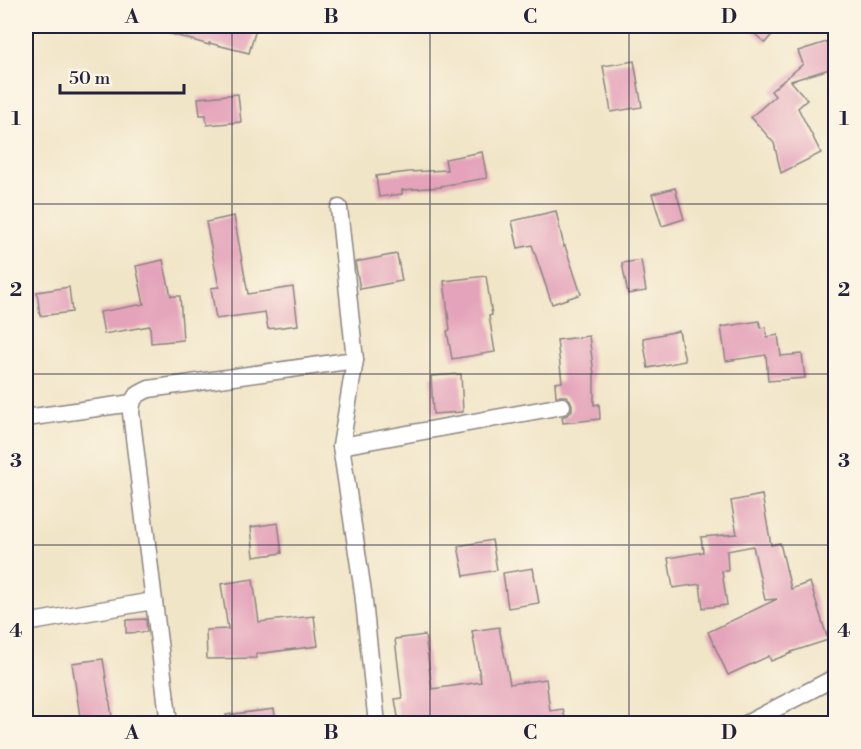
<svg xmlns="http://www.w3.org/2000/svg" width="861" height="749" font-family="'Libre Bodoni',serif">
<rect width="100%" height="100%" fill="#fcf5e5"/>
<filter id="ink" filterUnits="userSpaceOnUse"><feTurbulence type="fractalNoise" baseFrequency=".0167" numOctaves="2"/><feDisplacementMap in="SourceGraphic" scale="12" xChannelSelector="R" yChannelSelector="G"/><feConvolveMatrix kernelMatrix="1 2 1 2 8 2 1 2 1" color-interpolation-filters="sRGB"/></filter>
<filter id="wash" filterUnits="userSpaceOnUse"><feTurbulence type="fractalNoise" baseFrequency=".008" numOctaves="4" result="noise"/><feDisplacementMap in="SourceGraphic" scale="24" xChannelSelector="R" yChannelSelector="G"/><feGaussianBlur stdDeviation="1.35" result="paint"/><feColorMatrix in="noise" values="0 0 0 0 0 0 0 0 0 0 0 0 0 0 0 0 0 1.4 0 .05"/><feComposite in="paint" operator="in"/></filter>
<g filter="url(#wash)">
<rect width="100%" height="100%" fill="#f1e5c7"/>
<g id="blocks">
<g fill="#e4a3ba">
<path d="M 155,26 L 242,26 L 256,29 L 249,53 L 209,43 L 209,45 L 154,29 Z"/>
<path d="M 746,26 L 767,26 L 774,32 L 765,43 Z"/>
<path d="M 836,39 L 836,67 L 791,81 L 807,100 L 798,108 L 821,153 L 781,173 L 774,143 L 751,117 L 775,96 L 771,91 L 803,64 L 798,51 Z"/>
<path d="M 634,61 L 642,107 L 611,112 L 603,66 Z"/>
<path d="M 238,94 L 241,122 L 207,125 L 206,115 L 200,115 L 198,98 Z"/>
<path d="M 482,152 L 487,178 L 441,186 L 441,187 L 402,190 L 402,194 L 379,197 L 376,176 L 409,172 L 447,170 L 445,159 Z"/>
<path d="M 675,188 L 684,219 L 662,226 L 652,194 Z"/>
<path d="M 556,211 L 564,247 L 565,246 L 581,294 L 552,304 L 532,245 L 518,248 L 512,221 Z"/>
<path d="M 234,216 L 248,294 L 293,287 L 298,325 L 268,329 L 265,312 L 216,319 L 211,288 L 219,287 L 206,222 Z"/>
<path d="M 397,254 L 402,281 L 360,289 L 355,262 Z"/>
<path d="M 163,260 L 171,296 L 180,296 L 183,340 L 151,343 L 150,326 L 104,334 L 100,312 L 144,304 L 136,266 Z"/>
<path d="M 641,260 L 646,291 L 628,294 L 622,263 Z"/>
<path d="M 486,276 L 492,315 L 489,316 L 495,352 L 452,359 L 447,331 L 450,330 L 444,281 Z"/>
<path d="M 69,287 L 72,312 L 40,316 L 37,292 Z"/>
<path d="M 759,321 L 761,328 L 766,327 L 767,337 L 778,335 L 781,356 L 802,354 L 805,378 L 768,381 L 766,355 L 726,361 L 721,327 Z"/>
<path d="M 679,331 L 685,361 L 648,368 L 643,338 Z"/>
<path d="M 589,336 L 594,374 L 594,405 L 599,404 L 600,419 L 563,423 L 562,417 L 569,414 L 572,410 L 572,405 L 570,400 L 566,396 L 556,396 L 555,383 L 562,382 L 557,340 Z"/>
<path d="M 461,374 L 463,412 L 433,414 L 431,376 Z"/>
<path d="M 762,495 L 771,545 L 780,543 L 791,589 L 810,582 L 828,640 L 791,652 L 792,653 L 771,661 L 769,656 L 728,675 L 708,632 L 777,599 L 765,600 L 753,546 L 727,551 L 728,571 L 722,571 L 727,605 L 703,608 L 700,584 L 673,588 L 668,558 L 703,552 L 701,537 L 737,534 L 731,501 Z"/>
<path d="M 278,523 L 282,553 L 254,557 L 251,527 Z"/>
<path d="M 492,540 L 497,570 L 464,576 L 458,546 Z"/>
<path d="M 533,568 L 539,603 L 508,608 L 503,573 Z"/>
<path d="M 253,579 L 259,622 L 314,616 L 318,646 L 256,654 L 256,658 L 207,659 L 206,630 L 228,629 L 221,584 Z"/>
<path d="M 146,619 L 147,632 L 126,633 L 126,620 Z"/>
<path d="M 499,627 L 510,684 L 546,679 L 550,711 L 563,709 L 566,723 L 399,723 L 395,699 L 402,698 L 395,639 L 425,635 L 432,689 L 481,682 L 472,631 Z"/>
<path d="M 103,659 L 113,723 L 81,723 L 72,663 Z"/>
<path d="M 274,709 L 276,723 L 227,723 L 226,715 Z"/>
</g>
</g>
</g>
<g filter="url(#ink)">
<use href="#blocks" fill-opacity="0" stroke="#8a8481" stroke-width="1.5"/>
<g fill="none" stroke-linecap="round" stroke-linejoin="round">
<g stroke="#8a8481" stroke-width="19">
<g id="minor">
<path d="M 339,208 L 355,360 L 341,446 L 363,592 L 377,724"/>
<path d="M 26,418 L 132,403"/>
<path d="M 341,446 L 562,406"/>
<path d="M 26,623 L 153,601"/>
<path d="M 169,724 L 131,413 C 132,397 135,395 149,389 L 355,360"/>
<path d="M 746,724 L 836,677"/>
</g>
</g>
<use href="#minor" stroke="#fff" stroke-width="16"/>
</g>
</g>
<path fill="none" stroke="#22223b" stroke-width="1.5" stroke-opacity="0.55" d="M 232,26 L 232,724M 430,26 L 430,724M 629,26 L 629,724M 26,204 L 836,204M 26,374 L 836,374M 26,545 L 836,545"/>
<rect width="861" height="749" fill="none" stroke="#fcf5e5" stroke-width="66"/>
<path d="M60 84v9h124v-9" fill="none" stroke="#22223b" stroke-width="3"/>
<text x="69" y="84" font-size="18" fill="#22223b" stroke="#fcf5e5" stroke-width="4.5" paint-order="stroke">50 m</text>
<rect x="33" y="33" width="795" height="683" fill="none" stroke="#22223b" stroke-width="2"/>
<g font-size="20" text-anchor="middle" font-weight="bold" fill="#22223b">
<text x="132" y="23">A</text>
<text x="331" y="23">B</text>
<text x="530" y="23">C</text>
<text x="729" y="23">D</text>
<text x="16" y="125">1</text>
<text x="844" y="125">1</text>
<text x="16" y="296">2</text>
<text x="844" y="296">2</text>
<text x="16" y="467">3</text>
<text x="844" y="467">3</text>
<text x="16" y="637">4</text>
<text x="844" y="637">4</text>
<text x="132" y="739">A</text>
<text x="331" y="739">B</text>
<text x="530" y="739">C</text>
<text x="729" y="739">D</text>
</g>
</svg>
